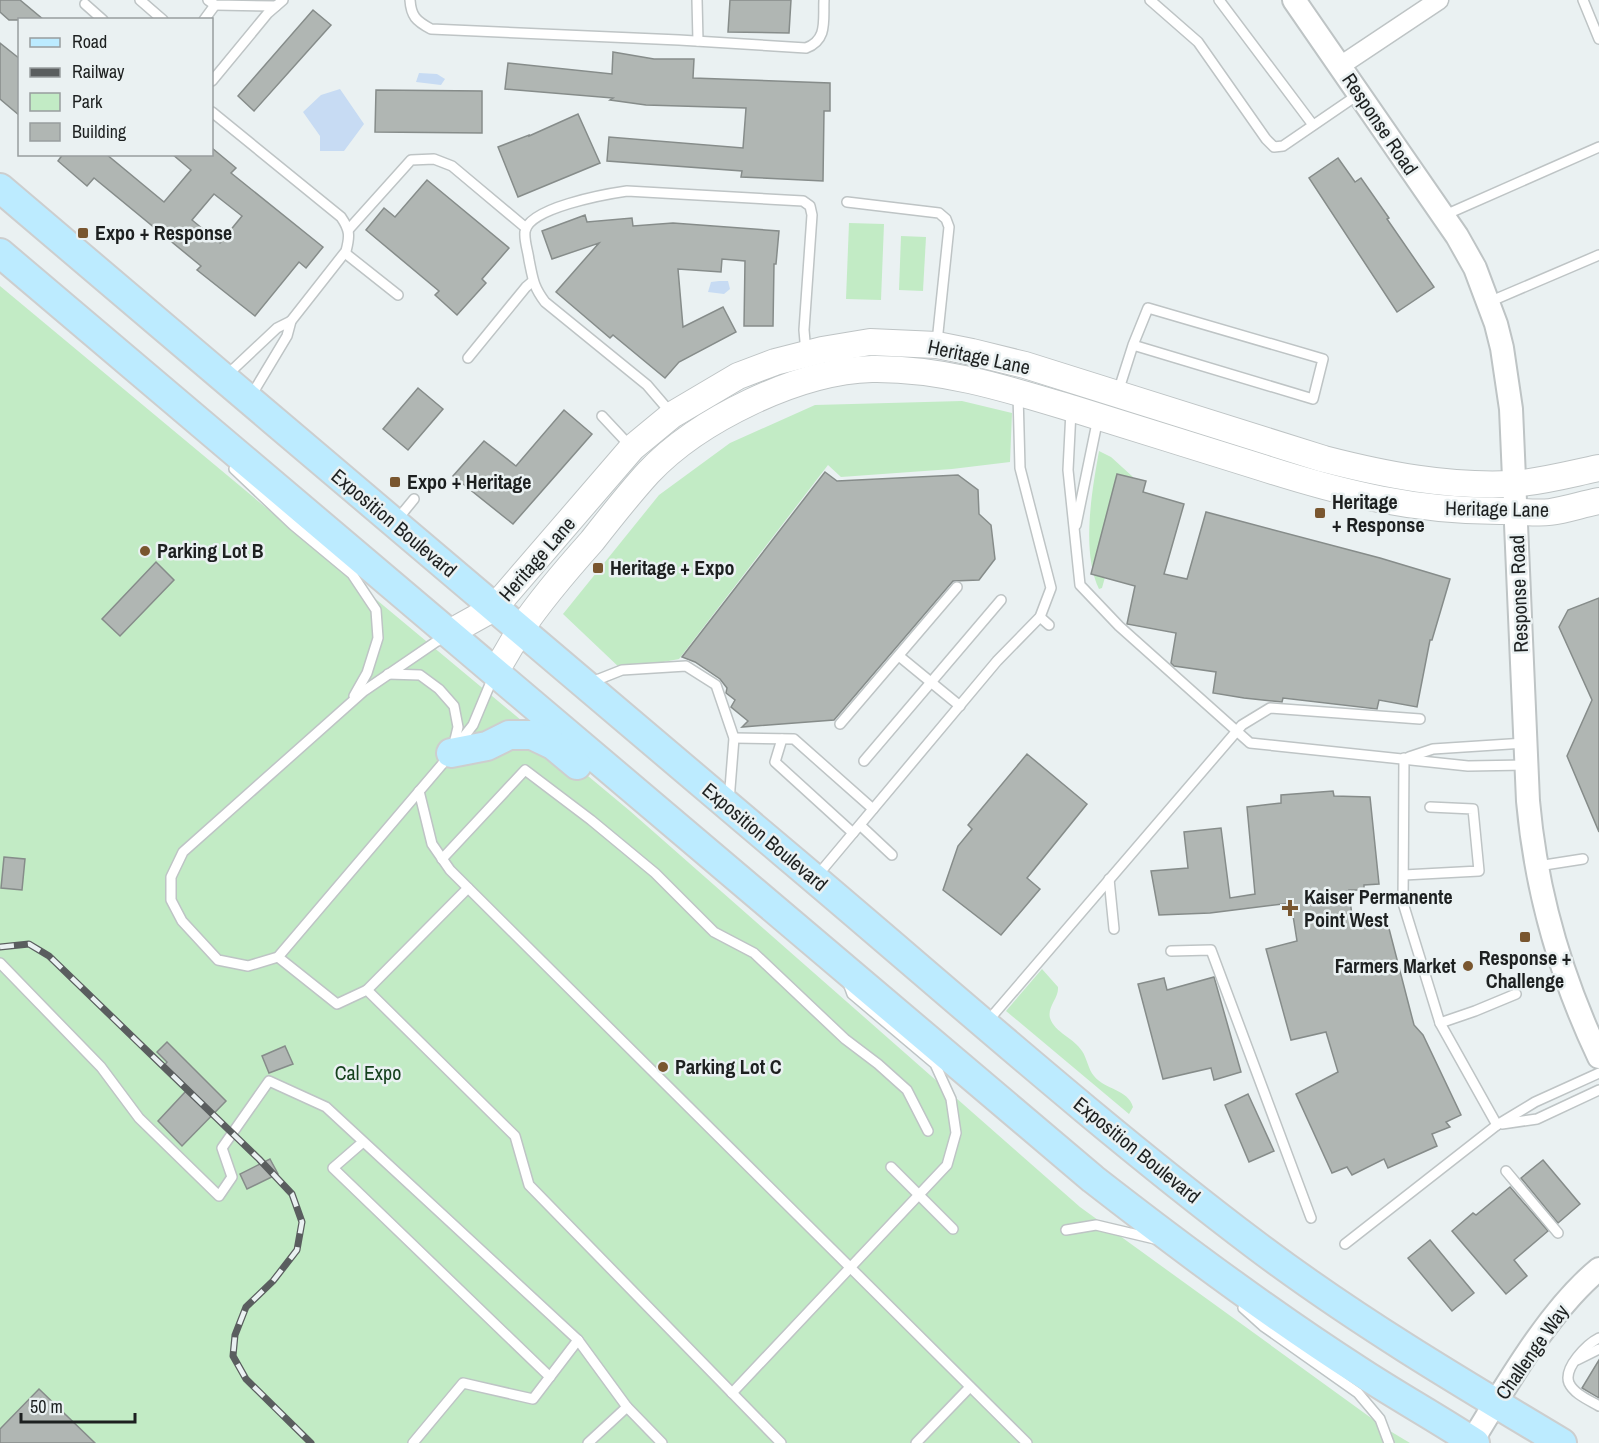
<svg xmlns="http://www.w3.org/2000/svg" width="1599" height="1443" font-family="'Archivo Narrow',sans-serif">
<rect width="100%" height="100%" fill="#eaf1f2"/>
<g fill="#c2ebc5">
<path d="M 849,223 L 884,224 L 881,300 L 846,299 Z"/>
<path d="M 901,236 L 926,237 L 923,291 L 899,290 Z"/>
<path d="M 0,286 L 630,811 L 1080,1207 L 1385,1428 L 1410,1443 L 0,1443 Z"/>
<path d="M 962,401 L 1012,413 L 1010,462 L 952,469 L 841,477 L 828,465 L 679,659 L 622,670 L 563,614 L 659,495 L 730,443 L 815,405 Z"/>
<path d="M 1099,451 L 1111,457 L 1133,477 L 1102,588 L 1099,589 C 1081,551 1092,491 1099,451 Z"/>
<path d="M 1042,969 L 1058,987 C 1059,998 1047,1007 1050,1018 C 1055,1033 1074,1038 1082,1051 C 1087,1058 1088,1069 1094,1076 C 1105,1090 1128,1089 1133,1107 L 1129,1114 L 1006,1011 Z"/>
</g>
<g fill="#c7dbf3">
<path d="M 419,73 L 437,74 L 445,79 L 441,85 L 416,82 Z"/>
<path d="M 340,89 L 364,124 L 344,151 L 320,151 L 320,136 L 303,112 L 321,95 Z"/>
<path d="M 719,281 L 728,281 L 730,289 L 724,294 L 708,292 L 711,282 Z"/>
</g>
<g fill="#b0b6b3" stroke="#868c8a" stroke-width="1.5" fill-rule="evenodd">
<path d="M 0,0 L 20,0 L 44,20 L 9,20 L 0,12 Z"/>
<path d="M 730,0 L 791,0 L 789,33 L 728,32 Z"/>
<path d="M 313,10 L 331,25 L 254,111 L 238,96 Z"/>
<path d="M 0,43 L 20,59 L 20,116 L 0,99 Z"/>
<path d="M 613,52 L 654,59 L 694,59 L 693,78 L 830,83 L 830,111 L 824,111 L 823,181 L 741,177 L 742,171 L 607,161 L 609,137 L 743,148 L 746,108 L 646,105 L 610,100 L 613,98 L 505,89 L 508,63 L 612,74 Z"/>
<path d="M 376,90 L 482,91 L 482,133 L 375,132 Z"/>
<path d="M 578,114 L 600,163 L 518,197 L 498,147 L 529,135 L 529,136 Z"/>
<path d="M 212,148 L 236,168 L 231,173 L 323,247 L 306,268 L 299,262 L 255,316 L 197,270 L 201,266 L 94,178 L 87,186 L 58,161 L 63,154 L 106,154 L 164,202 L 191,170 L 172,154 L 212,154 ZM 214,194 L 242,216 L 220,243 L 192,220 Z"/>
<path d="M 1338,158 L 1355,182 L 1361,178 L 1389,218 L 1387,219 L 1434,287 L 1397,312 L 1309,178 Z"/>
<path d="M 427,180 L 509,248 L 482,279 L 486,283 L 457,315 L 435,295 L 439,291 L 366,230 L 384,208 L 395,217 Z"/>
<path d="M 585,215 L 587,222 L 632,218 L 633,226 L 673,223 L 779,231 L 776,264 L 774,264 L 773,326 L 744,326 L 745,261 L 722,259 L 721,272 L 678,269 L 683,327 L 723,307 L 736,332 L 679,362 L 665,378 L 613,335 L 610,338 L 556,292 L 599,243 L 552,259 L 542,231 Z"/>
<path d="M 418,388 L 443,409 L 408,450 L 383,429 Z"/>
<path d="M 564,410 L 592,434 L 513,524 L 453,476 L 484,441 L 516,466 Z"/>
<path d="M 825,472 L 837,481 L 958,475 L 978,490 L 979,514 L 991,525 L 995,559 L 979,580 L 953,581 L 834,720 L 742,727 L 748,721 L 731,707 L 735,700 L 726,693 L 727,688 L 720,679 L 695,662 L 682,657 Z"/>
<path d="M 1117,474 L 1146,481 L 1143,492 L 1184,504 L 1164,574 L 1187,579 L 1206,512 L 1380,558 L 1450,579 L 1432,640 L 1430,640 L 1417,707 L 1379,700 L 1377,709 L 1283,698 L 1282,702 L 1244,698 L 1213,693 L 1216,672 L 1174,666 L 1171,663 L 1176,633 L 1127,624 L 1135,586 L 1091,574 Z"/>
<path d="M 156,562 L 174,580 L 120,636 L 102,619 Z"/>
<path d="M 1599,598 L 1599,832 L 1567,756 L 1592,700 L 1559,627 L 1568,610 Z"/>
<path d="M 1027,754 L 1087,804 L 1027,878 L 1040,889 L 1001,935 L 943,890 L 958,846 L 972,829 L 968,825 Z"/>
<path d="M 1333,791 L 1334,796 L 1370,797 L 1379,884 L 1364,885 L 1364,890 L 1349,890 L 1353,925 L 1386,917 L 1414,1025 L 1423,1035 L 1461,1115 L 1446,1122 L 1450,1127 L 1432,1134 L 1437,1146 L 1388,1168 L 1384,1159 L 1352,1175 L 1347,1167 L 1332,1173 L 1296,1094 L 1338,1072 L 1326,1032 L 1291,1040 L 1266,949 L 1297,941 L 1291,903 L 1210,913 L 1159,915 L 1151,871 L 1188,868 L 1184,832 L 1221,828 L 1230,898 L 1255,894 L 1247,807 L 1281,803 L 1281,795 Z"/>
<path d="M 4,857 L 25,859 L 22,890 L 1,888 Z"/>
<path d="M 1214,977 L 1241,1072 L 1214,1080 L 1211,1068 L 1163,1079 L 1138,984 L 1164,978 L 1167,990 Z"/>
<path d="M 167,1042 L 226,1101 L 182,1146 L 158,1121 L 186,1091 L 163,1067 L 167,1062 L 157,1052 Z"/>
<path d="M 285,1046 L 293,1064 L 269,1073 L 262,1056 Z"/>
<path d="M 1248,1094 L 1274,1151 L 1249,1162 L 1225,1105 Z"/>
<path d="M 270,1159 L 278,1174 L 247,1189 L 240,1174 Z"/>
<path d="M 1543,1160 L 1580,1204 L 1558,1223 L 1521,1178 Z"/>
<path d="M 1510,1187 L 1548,1231 L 1514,1260 L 1527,1276 L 1506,1294 L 1452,1231 L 1473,1213 L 1476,1215 Z"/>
<path d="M 1430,1240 L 1474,1293 L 1452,1311 L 1408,1258 Z"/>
<path d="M 1599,1360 L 1599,1398 L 1582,1388 Z"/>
<path d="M 39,1389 L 95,1443 L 0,1443 L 0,1429 Z"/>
</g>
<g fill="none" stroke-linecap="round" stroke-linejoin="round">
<g stroke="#bec4c5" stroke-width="12">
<g id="service">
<path d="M 140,0 L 163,20"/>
<path d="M 208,0 L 215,5 L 276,6"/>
<path d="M 410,0 C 411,16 416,21 431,29 L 679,40 L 806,48 C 828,40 823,20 824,0"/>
<path d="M 697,0 L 698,41"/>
<path d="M 1150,0 L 1198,42 L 1266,139 L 1274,147 L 1283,146 L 1359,94"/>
<path d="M 1219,0 L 1313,125"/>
<path d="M 1583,0 L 1599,39"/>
<path d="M 85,4 L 103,20"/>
<path d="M 204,20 L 215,5"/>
<path d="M 212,81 L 268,13 L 283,0"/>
<path d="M 212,112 L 341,217 C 350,230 350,236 346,251 L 291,321 L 287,336 L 251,396"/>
<path d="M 847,202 L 939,213 L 946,219 L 949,227 L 937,342"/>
<path d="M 1445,215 L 1599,147"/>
<path d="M 349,229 L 411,160 L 434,159 L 452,166 L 526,228"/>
<path d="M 345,253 L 398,295"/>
<path d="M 1489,302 L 1599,255"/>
<path d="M 468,358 L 526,287 L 533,281"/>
<path d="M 227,375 L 277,328 L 291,321"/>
<path d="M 1118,392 L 1133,345 L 1313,399 L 1323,359 L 1148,308 L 1133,345"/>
<path d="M 1071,411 L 1068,470 L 1080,585 L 1119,626 L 1250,743 L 1468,766 L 1526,765"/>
<path d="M 671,413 L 647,385 L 545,302 C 533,286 533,279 529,260 C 528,251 524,241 525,232 C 527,208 606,194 627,191 L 803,201 L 810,206 L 812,215 L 804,330 L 806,353"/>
<path d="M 602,416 L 631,447"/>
<path d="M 234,469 L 293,525 L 352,574 L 376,610 L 378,638 L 367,673 L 354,696"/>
<path d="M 396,521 L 414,499"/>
<path d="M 1076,525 L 1098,418"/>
<path d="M 1040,617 L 1049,625"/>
<path d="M 446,635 L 364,691 L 183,852 L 171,877 L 171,900 L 182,921 L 218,960 L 248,966 L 278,957 L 450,755"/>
<path d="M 899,656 L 960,706"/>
<path d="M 388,674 L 420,675 L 439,689 L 454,706 L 458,727 L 453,748"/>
<path d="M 589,683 L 622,670 L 686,666 L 716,685 L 734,738 L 729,801"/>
<path d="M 840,724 L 957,587"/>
<path d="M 734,738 L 794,739 L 873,809"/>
<path d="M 782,739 L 775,762 L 853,833"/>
<path d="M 458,744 L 473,725 L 493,677"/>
<path d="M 1409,757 L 1433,749 L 1525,743"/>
<path d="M 1404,758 L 1403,903 L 1440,1023 L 1497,1125"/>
<path d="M 864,761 L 1001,600"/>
<path d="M 419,791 L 432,844 L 450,870 L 1027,1443"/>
<path d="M 860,825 L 892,855"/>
<path d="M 442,859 L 525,770 L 591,820 L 655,873 L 714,932 L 754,953 L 845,1039 L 878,1064 L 907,1090 L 928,1131"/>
<path d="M 1538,866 L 1583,859"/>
<path d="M 1404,875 L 1479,871 L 1473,809 L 1430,807"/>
<path d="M 817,876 L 997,661 L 1040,617 L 1051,588 L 1020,468 L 1018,394"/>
<path d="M 1109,879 L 1114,929"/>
<path d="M 1171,951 L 1211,950 L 1311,1218"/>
<path d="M 278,957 L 337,1004 L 367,990 L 515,1136 L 529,1185 L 781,1443"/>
<path d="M 0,963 L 101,1067 L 139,1118 L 219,1196 L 232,1177 L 222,1148 L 269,1081 L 326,1107 L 578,1340 L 533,1399 L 463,1383 L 413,1443"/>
<path d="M 367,990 L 468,888"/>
<path d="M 987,1022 L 1242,725 L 1270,708 L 1420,719"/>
<path d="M 1440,1023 L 1475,1011 L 1516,994"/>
<path d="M 1502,1124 L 1537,1119 L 1599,1090"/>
<path d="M 363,1142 L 333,1168 L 550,1377"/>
<path d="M 891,1167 L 953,1229"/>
<path d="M 1506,1171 L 1558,1233"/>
<path d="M 1066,1230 L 1096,1225 L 1155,1239"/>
<path d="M 1345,1244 L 1497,1125 L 1535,1102 L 1599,1073"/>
<path d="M 1243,1308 L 1263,1326 L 1358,1393 L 1380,1419 L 1389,1443"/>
<path d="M 1599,1338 C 1587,1344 1563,1368 1569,1383 C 1574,1394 1589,1400 1599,1406"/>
<path d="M 578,1340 L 627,1407"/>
<path d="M 1577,1360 L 1599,1349"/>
<path d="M 732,1393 L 947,1165 L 956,1133 L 951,1099 L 935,1064 L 852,994 L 848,983"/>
<path d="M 588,1443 L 627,1407 L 662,1443"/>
<path d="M 916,1443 L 970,1387"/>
</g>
</g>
<g stroke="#bec4c5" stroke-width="21">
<path id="minor" d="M 1340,66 L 1439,0"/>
</g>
<g stroke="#bec4c5" stroke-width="26">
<g id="tertiary">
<path d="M 1294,0 L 1457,236 L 1475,268 L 1496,324 L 1502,348 L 1511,409 L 1528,801 C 1536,891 1560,975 1599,1057"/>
<path d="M 1472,1441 C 1506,1386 1549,1310 1599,1269"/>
</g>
</g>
<g stroke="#bec4c5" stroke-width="28">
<g id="secondary">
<path d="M 449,633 L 494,608 L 632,448 L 672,415 L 738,376 L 775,362 L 822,350 L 870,342 L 937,345 L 972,352 L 1025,365 L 1324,459 C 1386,475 1448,487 1512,484 C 1541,482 1570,474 1599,468"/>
<path d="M 495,672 C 504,658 512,643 521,629 C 542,598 567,569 592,541 C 610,518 628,495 648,473 C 698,420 798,371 872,369 C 942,368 1008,389 1074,409 C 1136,428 1198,448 1260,467 C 1344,494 1417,512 1506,511 C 1520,511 1536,514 1550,512 C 1566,510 1583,504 1599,501"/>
</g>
</g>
<g stroke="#cdcece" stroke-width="32">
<g id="primary">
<path d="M 0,188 C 261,410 523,632 784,853 C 941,985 1094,1123 1257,1246 C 1354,1319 1458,1381 1562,1443"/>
<path d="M 0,253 L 1093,1179 C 1179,1246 1267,1312 1359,1371 C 1397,1396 1437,1418 1475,1443"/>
<path d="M 451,753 L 487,746 L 509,735 L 532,735 L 553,745 L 577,765"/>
</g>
</g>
<use href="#service" stroke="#fff" stroke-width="9"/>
<use href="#minor" stroke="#fff" stroke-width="18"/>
<use href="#tertiary" stroke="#fff" stroke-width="22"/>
<use href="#secondary" stroke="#fff" stroke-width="26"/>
<use href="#primary" stroke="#bcebff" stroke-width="28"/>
<g stroke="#5a5e5f" stroke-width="7">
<path id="rail" d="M 0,947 L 29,944 L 49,956 L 259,1159 L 292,1194 L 302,1222 L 297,1250 L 273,1281 L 246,1307 L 235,1335 L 233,1356 L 246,1379 L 311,1443"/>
</g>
<use href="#rail" stroke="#eaf1f2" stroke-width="4.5" stroke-dasharray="14" stroke-linecap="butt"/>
</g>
<g fill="#79562f" stroke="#eaf1f2" stroke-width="2">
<rect x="77" y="227" width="12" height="12" rx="3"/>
<rect x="389" y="476" width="12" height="12" rx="3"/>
<rect x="1314" y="507" width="12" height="12" rx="3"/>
<circle cx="145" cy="551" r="6"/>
<rect x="592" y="562" width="12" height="12" rx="3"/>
<path d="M1287 899h6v6h6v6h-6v6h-6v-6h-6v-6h6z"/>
<rect x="1519" y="931" width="12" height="12" rx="3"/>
<circle cx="1468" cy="966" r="6"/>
<circle cx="663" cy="1067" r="6"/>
</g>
<g text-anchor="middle" stroke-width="5" stroke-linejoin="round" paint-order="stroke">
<g font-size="20" fill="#1d2020" stroke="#eaf1f2">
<text transform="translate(1380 124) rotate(56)" y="7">Response Road</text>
<text transform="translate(979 357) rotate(12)" y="7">Heritage Lane</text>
<text transform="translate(1497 509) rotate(1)" y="7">Heritage Lane</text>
<text transform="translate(394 523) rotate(40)" y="7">Exposition Boulevard</text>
<text transform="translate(537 559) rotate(-49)" y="7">Heritage Lane</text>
<text transform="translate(1519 594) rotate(-92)" y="7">Response Road</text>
<text transform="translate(765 837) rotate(40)" y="7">Exposition Boulevard</text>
<text transform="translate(1137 1150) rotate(39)" y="7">Exposition Boulevard</text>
<text transform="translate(1532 1352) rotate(-55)" y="7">Challenge Way</text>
</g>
<g font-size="20" font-weight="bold" fill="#1d2020" stroke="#eaf1f2" text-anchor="start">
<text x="95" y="240">Expo + Response</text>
<text x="407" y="489">Expo + Heritage</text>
<text x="1332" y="509">Heritage<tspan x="1332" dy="23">+ Response</tspan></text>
<text x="157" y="558">Parking Lot B</text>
<text x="610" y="575">Heritage + Expo</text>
<text x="1304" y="904">Kaiser Permanente<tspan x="1304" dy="23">Point West</tspan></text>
<text x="1525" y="965" text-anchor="middle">Response +<tspan x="1525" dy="23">Challenge</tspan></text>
<text x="1456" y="973" text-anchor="end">Farmers Market</text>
<text x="675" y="1074">Parking Lot C</text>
</g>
<g font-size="20" fill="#14401c" stroke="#eaf1f2">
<text x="368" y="1080">Cal Expo</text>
</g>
</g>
<rect x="18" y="18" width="195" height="138" fill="#eaf1f2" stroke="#989d9e" stroke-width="1.5"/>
<rect x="30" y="38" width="30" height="9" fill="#bcebff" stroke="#989d9e" stroke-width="1.5"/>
<text x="72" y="48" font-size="18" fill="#1d2020">Road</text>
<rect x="30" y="68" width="30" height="9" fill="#5a5e5f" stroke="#989d9e" stroke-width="1.5"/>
<text x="72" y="78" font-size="18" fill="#1d2020">Railway</text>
<rect x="30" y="93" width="30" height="18" fill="#c2ebc5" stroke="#989d9e" stroke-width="1.5"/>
<text x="72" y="108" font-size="18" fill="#1d2020">Park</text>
<rect x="30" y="123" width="30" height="18" fill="#b0b6b3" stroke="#989d9e" stroke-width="1.5"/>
<text x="72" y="138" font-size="18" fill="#1d2020">Building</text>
<path d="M21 1413v9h114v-9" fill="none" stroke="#1d2020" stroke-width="3"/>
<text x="30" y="1413" font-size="18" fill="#1d2020" stroke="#eaf1f2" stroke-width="4.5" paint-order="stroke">50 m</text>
</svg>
